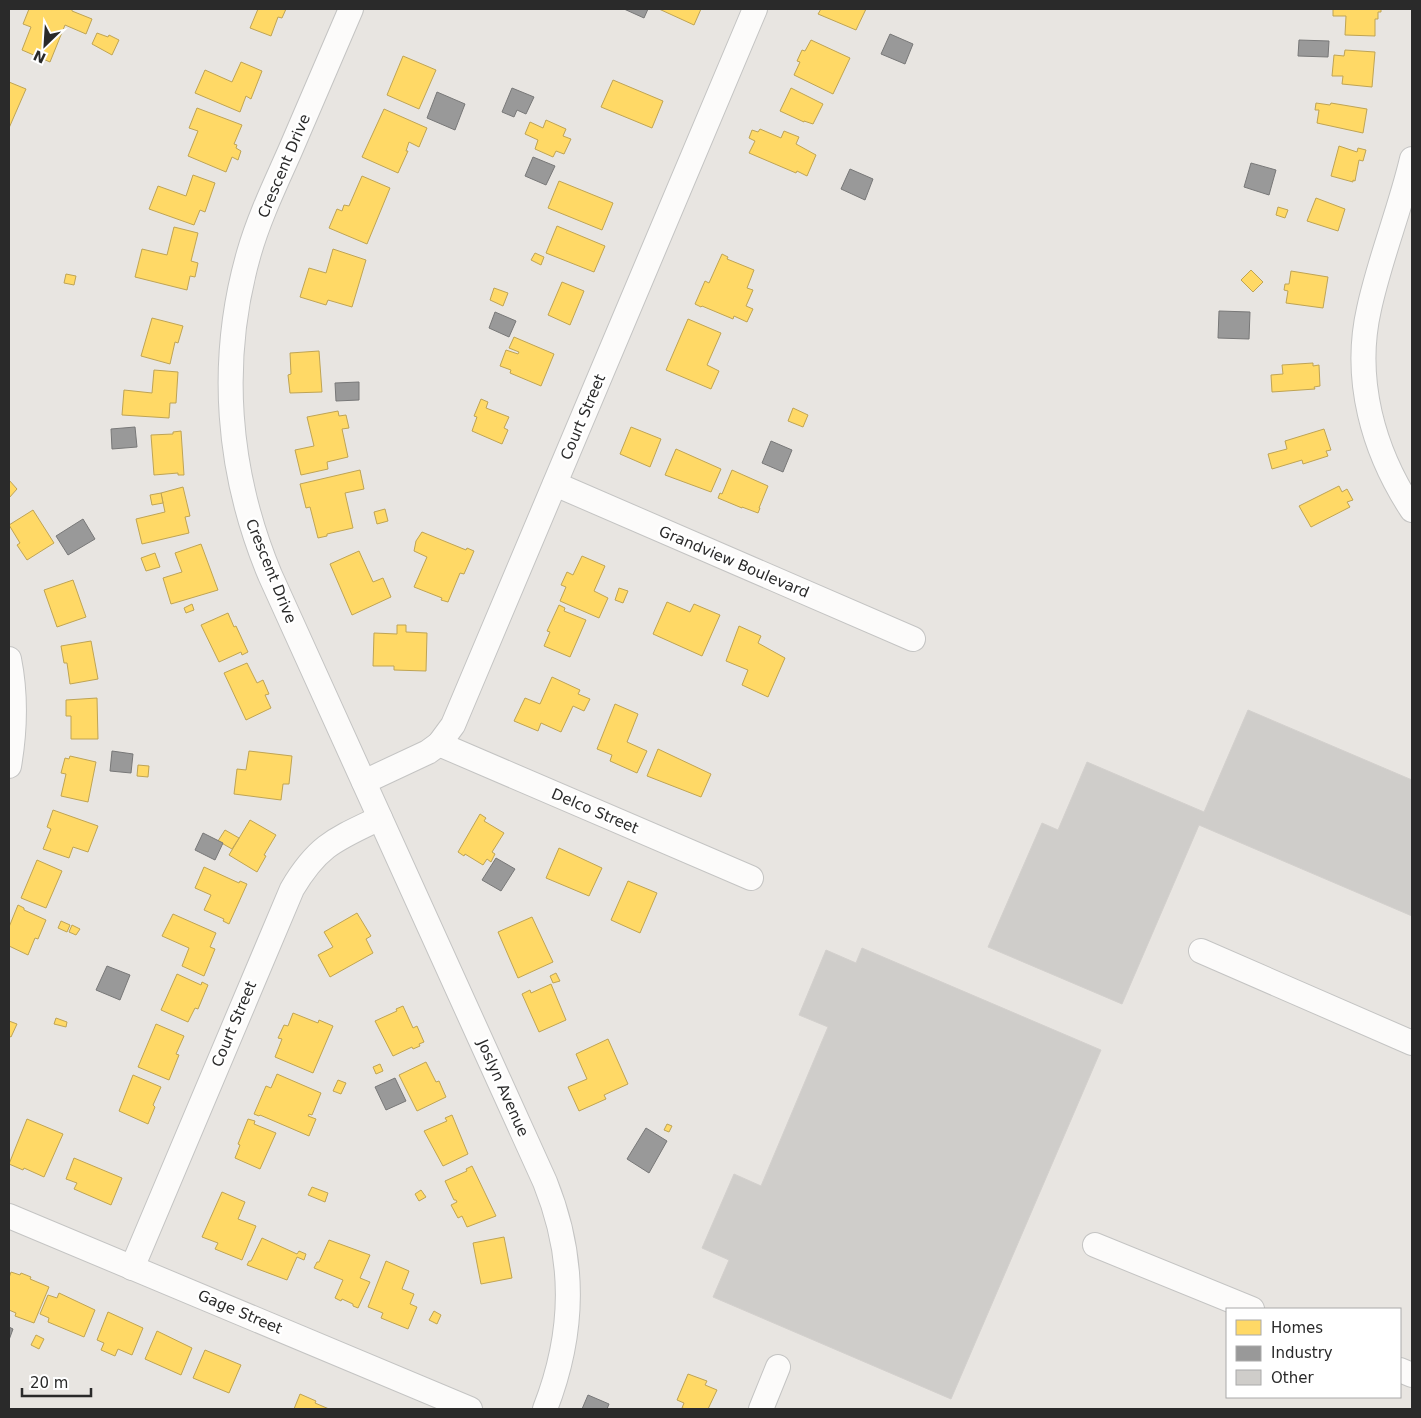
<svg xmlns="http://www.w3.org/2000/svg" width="1421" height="1418" font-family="'DejaVu Sans',sans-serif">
<rect width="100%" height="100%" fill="#e8e5e1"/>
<g fill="#ffd966" stroke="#bfa454">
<path d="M 29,9 L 72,9 L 72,11 L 92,19 L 86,34 L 65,25 L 50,62 L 22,50 L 31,27 L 23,24 Z"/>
<path d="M 258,9 L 286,9 L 282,18 L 278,17 L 271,36 L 250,28 Z"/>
<path d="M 659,9 L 701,9 L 694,25 Z"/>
<path d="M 821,9 L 866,9 L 856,30 L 818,14 Z"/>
<path d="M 1333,9 L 1381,9 L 1381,12 L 1378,12 L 1378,19 L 1375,19 L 1375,36 L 1345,35 L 1346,16 L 1333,16 Z"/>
<path d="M 97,33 L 108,37 L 109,35 L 119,40 L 112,55 L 92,44 Z"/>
<path d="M 811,40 L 850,58 L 833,94 L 794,75 L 800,62 L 797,61 L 802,50 L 805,51 Z"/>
<path d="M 1345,50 L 1375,52 L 1372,87 L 1342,84 L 1343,76 L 1332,76 L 1334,55 L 1344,56 Z"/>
<path d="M 403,56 L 436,70 L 419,109 L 387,95 Z"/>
<path d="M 241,62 L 262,71 L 251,99 L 246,96 L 240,112 L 195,93 L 205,70 L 232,82 Z"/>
<path d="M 613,80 L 663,101 L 652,128 L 601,107 Z"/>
<path d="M 9,82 L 26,89 L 9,128 Z"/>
<path d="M 791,88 L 823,104 L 813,124 L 804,121 L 804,122 L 780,111 Z"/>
<path d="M 1316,103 L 1330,105 L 1331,103 L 1367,109 L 1363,133 L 1317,123 L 1319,110 L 1315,110 Z"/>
<path d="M 197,108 L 242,125 L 234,144 L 237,145 L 236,148 L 241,151 L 238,160 L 232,157 L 226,172 L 188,156 L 198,131 L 189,128 Z"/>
<path d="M 384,109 L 427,128 L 419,147 L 409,142 L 406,151 L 408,151 L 398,173 L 362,157 Z"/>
<path d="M 546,120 L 566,129 L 563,136 L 571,139 L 564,154 L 556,151 L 553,157 L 535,149 L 538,140 L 525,134 L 530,122 L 543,128 Z"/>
<path d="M 760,129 L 781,138 L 784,131 L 799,137 L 796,144 L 816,155 L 807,176 L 797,171 L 796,173 L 749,153 L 755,141 L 749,138 L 752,130 L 758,132 Z"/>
<path d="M 1339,146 L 1357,152 L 1358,148 L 1366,150 L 1363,161 L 1359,160 L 1355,181 L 1353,180 L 1353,182 L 1331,176 Z"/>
<path d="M 193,175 L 215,183 L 205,212 L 200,210 L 194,225 L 149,209 L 158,186 L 186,196 Z"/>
<path d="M 362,176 L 390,188 L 367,244 L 329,228 L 337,209 L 342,211 L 344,205 L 349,206 Z"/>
<path d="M 559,181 L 613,203 L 602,230 L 548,208 Z"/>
<path d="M 1316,198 L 1345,209 L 1338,231 L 1307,221 Z"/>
<path d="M 1278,207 L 1288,210 L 1285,218 L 1276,215 Z"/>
<path d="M 557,226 L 605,246 L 594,272 L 546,253 Z"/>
<path d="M 174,227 L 198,233 L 191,261 L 198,263 L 195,277 L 190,276 L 187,290 L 135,277 L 142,249 L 167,255 Z"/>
<path d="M 333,249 L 366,260 L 352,307 L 328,300 L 326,305 L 300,297 L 309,268 L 326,273 Z"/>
<path d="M 535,253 L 544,257 L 541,265 L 531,260 Z"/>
<path d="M 722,254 L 728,257 L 727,259 L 754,270 L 747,288 L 753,290 L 746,306 L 753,309 L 747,322 L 734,316 L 733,319 L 702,306 L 701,307 L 695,304 L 705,281 L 709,283 Z"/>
<path d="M 1251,270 L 1263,282 L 1253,292 L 1241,280 Z"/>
<path d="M 1291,271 L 1328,277 L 1323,308 L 1286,303 L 1288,291 L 1284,290 L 1285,284 L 1289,284 Z"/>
<path d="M 66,274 L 76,276 L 74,285 L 64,283 Z"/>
<path d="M 562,282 L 584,291 L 570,325 L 548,315 Z"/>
<path d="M 494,288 L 508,293 L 503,306 L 490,300 Z"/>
<path d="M 152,318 L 183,326 L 178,343 L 175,342 L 170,364 L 141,356 Z"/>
<path d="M 688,319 L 721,333 L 707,365 L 719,371 L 711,389 L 666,370 Z"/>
<path d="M 514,337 L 554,354 L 541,386 L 510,373 L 511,370 L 500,366 L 506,350 L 518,354 L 519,352 L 509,348 Z"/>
<path d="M 319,351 L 322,392 L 290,393 L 288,375 L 291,374 L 290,353 Z"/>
<path d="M 1313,363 L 1313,366 L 1319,365 L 1320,386 L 1314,387 L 1315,389 L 1272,392 L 1271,375 L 1283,374 L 1282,365 Z"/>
<path d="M 154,370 L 178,372 L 176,403 L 170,403 L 169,418 L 122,415 L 124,390 L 152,393 Z"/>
<path d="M 481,399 L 488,402 L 486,408 L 509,417 L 504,428 L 508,430 L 502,444 L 472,431 L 477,417 L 474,416 Z"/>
<path d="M 793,408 L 808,415 L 803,427 L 788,421 Z"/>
<path d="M 338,411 L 339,416 L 346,415 L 349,428 L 342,429 L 348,457 L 327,462 L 328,469 L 301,475 L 295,450 L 314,446 L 307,417 Z"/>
<path d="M 631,427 L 661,439 L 650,467 L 620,454 Z"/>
<path d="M 1324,429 L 1331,450 L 1326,451 L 1328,456 L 1303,464 L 1302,460 L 1272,469 L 1268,454 L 1287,449 L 1285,441 Z"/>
<path d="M 181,431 L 184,475 L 178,475 L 178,473 L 154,475 L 151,435 L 173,434 L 173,432 Z"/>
<path d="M 676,449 L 721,469 L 711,492 L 665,475 Z"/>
<path d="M 360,470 L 364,489 L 345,493 L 353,528 L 327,534 L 327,536 L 318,538 L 310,507 L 306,508 L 300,484 Z"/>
<path d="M 732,470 L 768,486 L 759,508 L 760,508 L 758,513 L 742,507 L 742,508 L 718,498 L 720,493 L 722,494 Z"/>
<path d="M 9,480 L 17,489 L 9,498 Z"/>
<path d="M 1339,486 L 1342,492 L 1347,489 L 1353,500 L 1347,502 L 1350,507 L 1311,527 L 1299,506 Z"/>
<path d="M 183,487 L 190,516 L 185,517 L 189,533 L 142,544 L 136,519 L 165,512 L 161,493 Z"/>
<path d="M 161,493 L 163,503 L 152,505 L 150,495 Z"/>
<path d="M 385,509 L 388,521 L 377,524 L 374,512 Z"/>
<path d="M 33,510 L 54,543 L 27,560 L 17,545 L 20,543 L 9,525 Z"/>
<path d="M 422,532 L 466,550 L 467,548 L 474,551 L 464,574 L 460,573 L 448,602 L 441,600 L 442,598 L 414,587 L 427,557 L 414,551 L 416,541 Z"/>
<path d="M 201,544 L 218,590 L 171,604 L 163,578 L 182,572 L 175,553 Z"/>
<path d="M 359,551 L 373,582 L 383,578 L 391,597 L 352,615 L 330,564 Z"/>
<path d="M 155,553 L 160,567 L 146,571 L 141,558 Z"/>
<path d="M 582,556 L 605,566 L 594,591 L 608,598 L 599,618 L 560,601 L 566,587 L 561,585 L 567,572 L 573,575 Z"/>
<path d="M 73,580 L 86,617 L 57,627 L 44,590 Z"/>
<path d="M 619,588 L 628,591 L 623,603 L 615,600 Z"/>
<path d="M 667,602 L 690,612 L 694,604 L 720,615 L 702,656 L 653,634 Z"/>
<path d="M 192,604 L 194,610 L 186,613 L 184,608 Z"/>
<path d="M 559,605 L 565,608 L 564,611 L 586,620 L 570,657 L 544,646 L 550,632 L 547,631 Z"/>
<path d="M 228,613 L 234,627 L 236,626 L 248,652 L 242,655 L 241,652 L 219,662 L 201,625 Z"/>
<path d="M 397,625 L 406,625 L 406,632 L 427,633 L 426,671 L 394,670 L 394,666 L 373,666 L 374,633 L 397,634 Z"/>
<path d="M 739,626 L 761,636 L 758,643 L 785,658 L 768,697 L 742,685 L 748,670 L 726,661 Z"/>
<path d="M 91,641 L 98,679 L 70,684 L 67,663 L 64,663 L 61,646 Z"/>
<path d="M 247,663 L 257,683 L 263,680 L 269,694 L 265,695 L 271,708 L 246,720 L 224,673 Z"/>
<path d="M 552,677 L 580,690 L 578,694 L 590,699 L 584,711 L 573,706 L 561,732 L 541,723 L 538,731 L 514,721 L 525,698 L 540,704 Z"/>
<path d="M 97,698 L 98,739 L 71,739 L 71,716 L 66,716 L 66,700 Z"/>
<path d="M 615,704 L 638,714 L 627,742 L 647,751 L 637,773 L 610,761 L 612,755 L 597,749 Z"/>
<path d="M 658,749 L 711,774 L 701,797 L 647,776 Z"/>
<path d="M 249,751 L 292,756 L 289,784 L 283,784 L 281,800 L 234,794 L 237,769 L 246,770 Z"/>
<path d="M 70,756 L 96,762 L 88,802 L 61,796 L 66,774 L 61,773 L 65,758 L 69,759 Z"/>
<path d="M 138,765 L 149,766 L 148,777 L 137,776 Z"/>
<path d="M 53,810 L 98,826 L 88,852 L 73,847 L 69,858 L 43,849 L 51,829 L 47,827 Z"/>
<path d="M 480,814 L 486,818 L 484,821 L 504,833 L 492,852 L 495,854 L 491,862 L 487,859 L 483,865 L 465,854 L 464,856 L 458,852 Z"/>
<path d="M 250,820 L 276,835 L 264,855 L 266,856 L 257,872 L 229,855 Z"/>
<path d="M 225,830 L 239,838 L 232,849 L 218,841 Z"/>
<path d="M 559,848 L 602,868 L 589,896 L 546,878 Z"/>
<path d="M 37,860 L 62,871 L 46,908 L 21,898 Z"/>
<path d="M 204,867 L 239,883 L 240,881 L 247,884 L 229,924 L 223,921 L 224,919 L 204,910 L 211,895 L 195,888 Z"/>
<path d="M 628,881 L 657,893 L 640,933 L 611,920 Z"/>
<path d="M 18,905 L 24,908 L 24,910 L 46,920 L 38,939 L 35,938 L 28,955 L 9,946 L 9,927 Z"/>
<path d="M 357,913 L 371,936 L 366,939 L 373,953 L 330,977 L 318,955 L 333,947 L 324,932 Z"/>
<path d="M 173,914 L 216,933 L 210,947 L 215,949 L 204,976 L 182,966 L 189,948 L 162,936 Z"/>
<path d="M 532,917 L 553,962 L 518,978 L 498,932 Z"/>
<path d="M 61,921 L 70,925 L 67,932 L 58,928 Z"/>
<path d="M 72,925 L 80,929 L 76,935 L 69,932 Z"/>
<path d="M 556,973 L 560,981 L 553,983 L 550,976 Z"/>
<path d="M 177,974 L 201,985 L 202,982 L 208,985 L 198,1009 L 195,1008 L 188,1022 L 161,1010 Z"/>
<path d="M 551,984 L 566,1020 L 539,1032 L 522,994 L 530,990 L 531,993 Z"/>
<path d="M 403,1006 L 413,1028 L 417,1026 L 424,1042 L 419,1044 L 420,1046 L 413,1049 L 412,1047 L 393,1056 L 375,1021 L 397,1011 L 396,1009 Z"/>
<path d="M 293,1013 L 318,1023 L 319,1020 L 333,1026 L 313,1073 L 275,1057 L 282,1039 L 278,1038 L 284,1025 L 288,1026 Z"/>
<path d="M 56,1018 L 67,1022 L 66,1027 L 54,1024 Z"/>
<path d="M 9,1021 L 17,1024 L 11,1037 L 9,1036 Z"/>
<path d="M 156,1024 L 184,1036 L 176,1054 L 179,1055 L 169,1080 L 138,1067 Z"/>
<path d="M 608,1039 L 628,1084 L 604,1095 L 606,1099 L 579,1111 L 568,1087 L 587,1079 L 576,1054 Z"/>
<path d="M 426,1062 L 436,1082 L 439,1081 L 446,1097 L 417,1111 L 399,1075 Z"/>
<path d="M 380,1064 L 383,1071 L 376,1074 L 373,1067 Z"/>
<path d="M 277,1074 L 321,1093 L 312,1115 L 309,1114 L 308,1116 L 316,1119 L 309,1136 L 260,1115 L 259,1116 L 254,1114 L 266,1086 L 271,1088 Z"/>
<path d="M 133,1075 L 161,1087 L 153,1105 L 155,1107 L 148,1124 L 119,1111 Z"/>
<path d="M 338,1080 L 346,1083 L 341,1094 L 333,1091 Z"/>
<path d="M 452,1115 L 468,1154 L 443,1166 L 424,1131 L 447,1121 L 445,1118 Z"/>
<path d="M 27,1119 L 63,1134 L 44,1177 L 24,1168 L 23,1170 L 9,1164 Z"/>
<path d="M 248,1119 L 255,1121 L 254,1124 L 276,1133 L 260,1169 L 235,1158 L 240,1145 L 238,1144 Z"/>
<path d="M 667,1124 L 672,1126 L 669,1132 L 664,1130 Z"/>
<path d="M 74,1158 L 122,1178 L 111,1205 L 74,1189 L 77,1183 L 66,1179 Z"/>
<path d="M 472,1166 L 496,1216 L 467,1227 L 462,1216 L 458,1218 L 451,1205 L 457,1202 L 456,1200 L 454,1200 L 445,1181 L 467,1171 L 466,1169 Z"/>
<path d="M 312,1187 L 328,1193 L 325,1202 L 308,1195 Z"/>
<path d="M 421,1190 L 426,1197 L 419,1201 L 415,1194 Z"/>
<path d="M 222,1192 L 245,1202 L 238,1219 L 256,1226 L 242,1260 L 215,1249 L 218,1243 L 202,1237 Z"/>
<path d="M 504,1237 L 512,1278 L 481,1284 L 473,1243 Z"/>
<path d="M 262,1238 L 297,1254 L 299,1251 L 306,1254 L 304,1260 L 297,1257 L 287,1280 L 247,1265 L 249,1261 L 251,1261 Z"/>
<path d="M 329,1240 L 370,1255 L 360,1278 L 370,1282 L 358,1308 L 353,1306 L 353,1304 L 342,1299 L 341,1301 L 335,1298 L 343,1280 L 314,1268 L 317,1262 L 319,1262 Z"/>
<path d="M 386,1261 L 409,1271 L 402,1289 L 414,1294 L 410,1304 L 417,1307 L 408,1329 L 381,1318 L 383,1313 L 368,1307 Z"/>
<path d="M 11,1272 L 20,1275 L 21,1273 L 31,1277 L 30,1279 L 49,1287 L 34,1323 L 15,1316 L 16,1313 L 9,1310 L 9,1278 Z"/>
<path d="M 59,1293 L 95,1310 L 84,1337 L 48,1322 L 49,1318 L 40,1314 L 48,1295 L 57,1298 Z"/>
<path d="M 434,1311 L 441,1315 L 437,1324 L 429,1320 Z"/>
<path d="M 108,1312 L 143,1328 L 132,1355 L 118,1349 L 115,1356 L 101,1350 L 104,1343 L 97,1340 Z"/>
<path d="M 157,1331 L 192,1348 L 181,1375 L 145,1359 Z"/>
<path d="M 36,1335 L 44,1339 L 39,1349 L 31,1345 Z"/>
<path d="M 205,1350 L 241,1365 L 229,1393 L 193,1378 Z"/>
<path d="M 688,1374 L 707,1381 L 705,1385 L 717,1390 L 708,1409 L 686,1409 L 682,1408 L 684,1403 L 677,1400 Z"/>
<path d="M 300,1394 L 316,1401 L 315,1403 L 329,1409 L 294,1409 Z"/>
</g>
<g fill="#999" stroke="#787878">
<path d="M 624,9 L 648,9 L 644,18 Z"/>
<path d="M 890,34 L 913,44 L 905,64 L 881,54 Z"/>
<path d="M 1299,40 L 1329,41 L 1328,57 L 1298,56 Z"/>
<path d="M 512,88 L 534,97 L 526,114 L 517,110 L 514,117 L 502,112 Z"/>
<path d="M 437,92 L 465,104 L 455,130 L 427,118 Z"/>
<path d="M 533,157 L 555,166 L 546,185 L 525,176 Z"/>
<path d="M 1251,163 L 1276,170 L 1269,195 L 1244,187 Z"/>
<path d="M 850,169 L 873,179 L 865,200 L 841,189 Z"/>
<path d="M 1219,311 L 1250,312 L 1249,339 L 1218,338 Z"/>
<path d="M 495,312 L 516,321 L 509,337 L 489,328 Z"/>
<path d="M 359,382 L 359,400 L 336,401 L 335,383 Z"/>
<path d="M 135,427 L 137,447 L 112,449 L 111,429 Z"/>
<path d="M 771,441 L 792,450 L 783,472 L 762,463 Z"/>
<path d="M 83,519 L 95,539 L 68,555 L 56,536 Z"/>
<path d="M 112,751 L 133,754 L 131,773 L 110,771 Z"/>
<path d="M 203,833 L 223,843 L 215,860 L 195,850 Z"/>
<path d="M 496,858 L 515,869 L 501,891 L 482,880 Z"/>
<path d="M 107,966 L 130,975 L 120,1000 L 96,990 Z"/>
<path d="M 395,1078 L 406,1101 L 386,1110 L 375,1087 Z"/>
<path d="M 646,1128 L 667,1141 L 649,1173 L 627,1159 Z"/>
<path d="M 9,1327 L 13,1329 L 9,1340 Z"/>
<path d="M 588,1395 L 609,1404 L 607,1409 L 582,1409 Z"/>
</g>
<g fill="#cfcdca" stroke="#d3d0cd">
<path d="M 1248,710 L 1412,780 L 1412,916 L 1199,825 L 1122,1004 L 988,947 L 1042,823 L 1058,830 L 1087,762 L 1204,812 Z"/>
<path d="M 862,948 L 1101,1050 L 951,1399 L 713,1297 L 729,1260 L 702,1248 L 734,1174 L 761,1186 L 828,1027 L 799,1015 L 826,950 L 856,963 Z"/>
</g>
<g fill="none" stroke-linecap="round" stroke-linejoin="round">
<g stroke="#c4c4c3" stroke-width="26">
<g id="minor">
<path d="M 351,9 C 331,56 310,104 290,151 C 275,185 259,218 249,253 C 218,361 227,472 270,575 L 545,1182 C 576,1259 575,1332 545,1409"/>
<path d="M 1412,159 C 1400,210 1380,258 1369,309 C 1353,379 1373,451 1412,510"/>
<path d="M 555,484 L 913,639"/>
<path d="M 9,659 C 16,694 15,731 9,766"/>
<path d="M 439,744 L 751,878"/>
<path d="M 364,782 L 428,752 L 439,744 L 453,725 L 755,9"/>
<path d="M 1201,951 L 1412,1043"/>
<path d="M 9,1216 L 470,1409"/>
<path d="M 1095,1245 L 1252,1309"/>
<path d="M 132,1268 L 292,889 C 318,845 336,839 380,818"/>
<path d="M 1400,1370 L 1412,1375"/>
<path d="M 761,1409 L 778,1367"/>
</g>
</g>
<use href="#minor" stroke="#fcfbfa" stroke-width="24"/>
</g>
<g text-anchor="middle" stroke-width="5" stroke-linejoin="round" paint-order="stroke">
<g font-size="15" fill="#2a2a2a" stroke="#fff">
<text transform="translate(284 166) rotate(-67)" y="5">Crescent Drive</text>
<text transform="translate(583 417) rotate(-67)" y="5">Court Street</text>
<text transform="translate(734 562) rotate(23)" y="5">Grandview Boulevard</text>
<text transform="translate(271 571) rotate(68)" y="5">Crescent Drive</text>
<text transform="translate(595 811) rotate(23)" y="5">Delco Street</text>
<text transform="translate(234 1024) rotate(-67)" y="5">Court Street</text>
<text transform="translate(503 1088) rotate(66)" y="5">Joslyn Avenue</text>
<text transform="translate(240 1312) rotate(23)" y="5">Gage Street</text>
</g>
</g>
<rect width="1421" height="1418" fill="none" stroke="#2a2a2a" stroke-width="20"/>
<rect x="1226" y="1308" width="175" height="90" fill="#ffffff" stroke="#aaaaaa"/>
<rect x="1236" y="1320" width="25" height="15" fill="#ffd966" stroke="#aaaaaa"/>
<text x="1271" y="1333" font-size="15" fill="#2a2a2a">Homes</text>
<rect x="1236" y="1346" width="25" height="15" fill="#999999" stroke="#aaaaaa"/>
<text x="1271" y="1358" font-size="15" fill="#2a2a2a">Industry</text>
<rect x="1236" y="1370" width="25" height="15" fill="#cfcdca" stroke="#aaaaaa"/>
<text x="1271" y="1383" font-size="15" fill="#2a2a2a">Other</text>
<g transform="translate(45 45) rotate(205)" stroke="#ffffff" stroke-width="4" paint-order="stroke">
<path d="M0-4L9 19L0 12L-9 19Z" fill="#2a2a2a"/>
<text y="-8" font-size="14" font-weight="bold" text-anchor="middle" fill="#2a2a2a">N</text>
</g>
<path d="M22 1388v8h69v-8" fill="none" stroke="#2a2a2a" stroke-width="2.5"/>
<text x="30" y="1388" font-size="15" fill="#2a2a2a" stroke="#ffffff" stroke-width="4" paint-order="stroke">20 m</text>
</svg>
